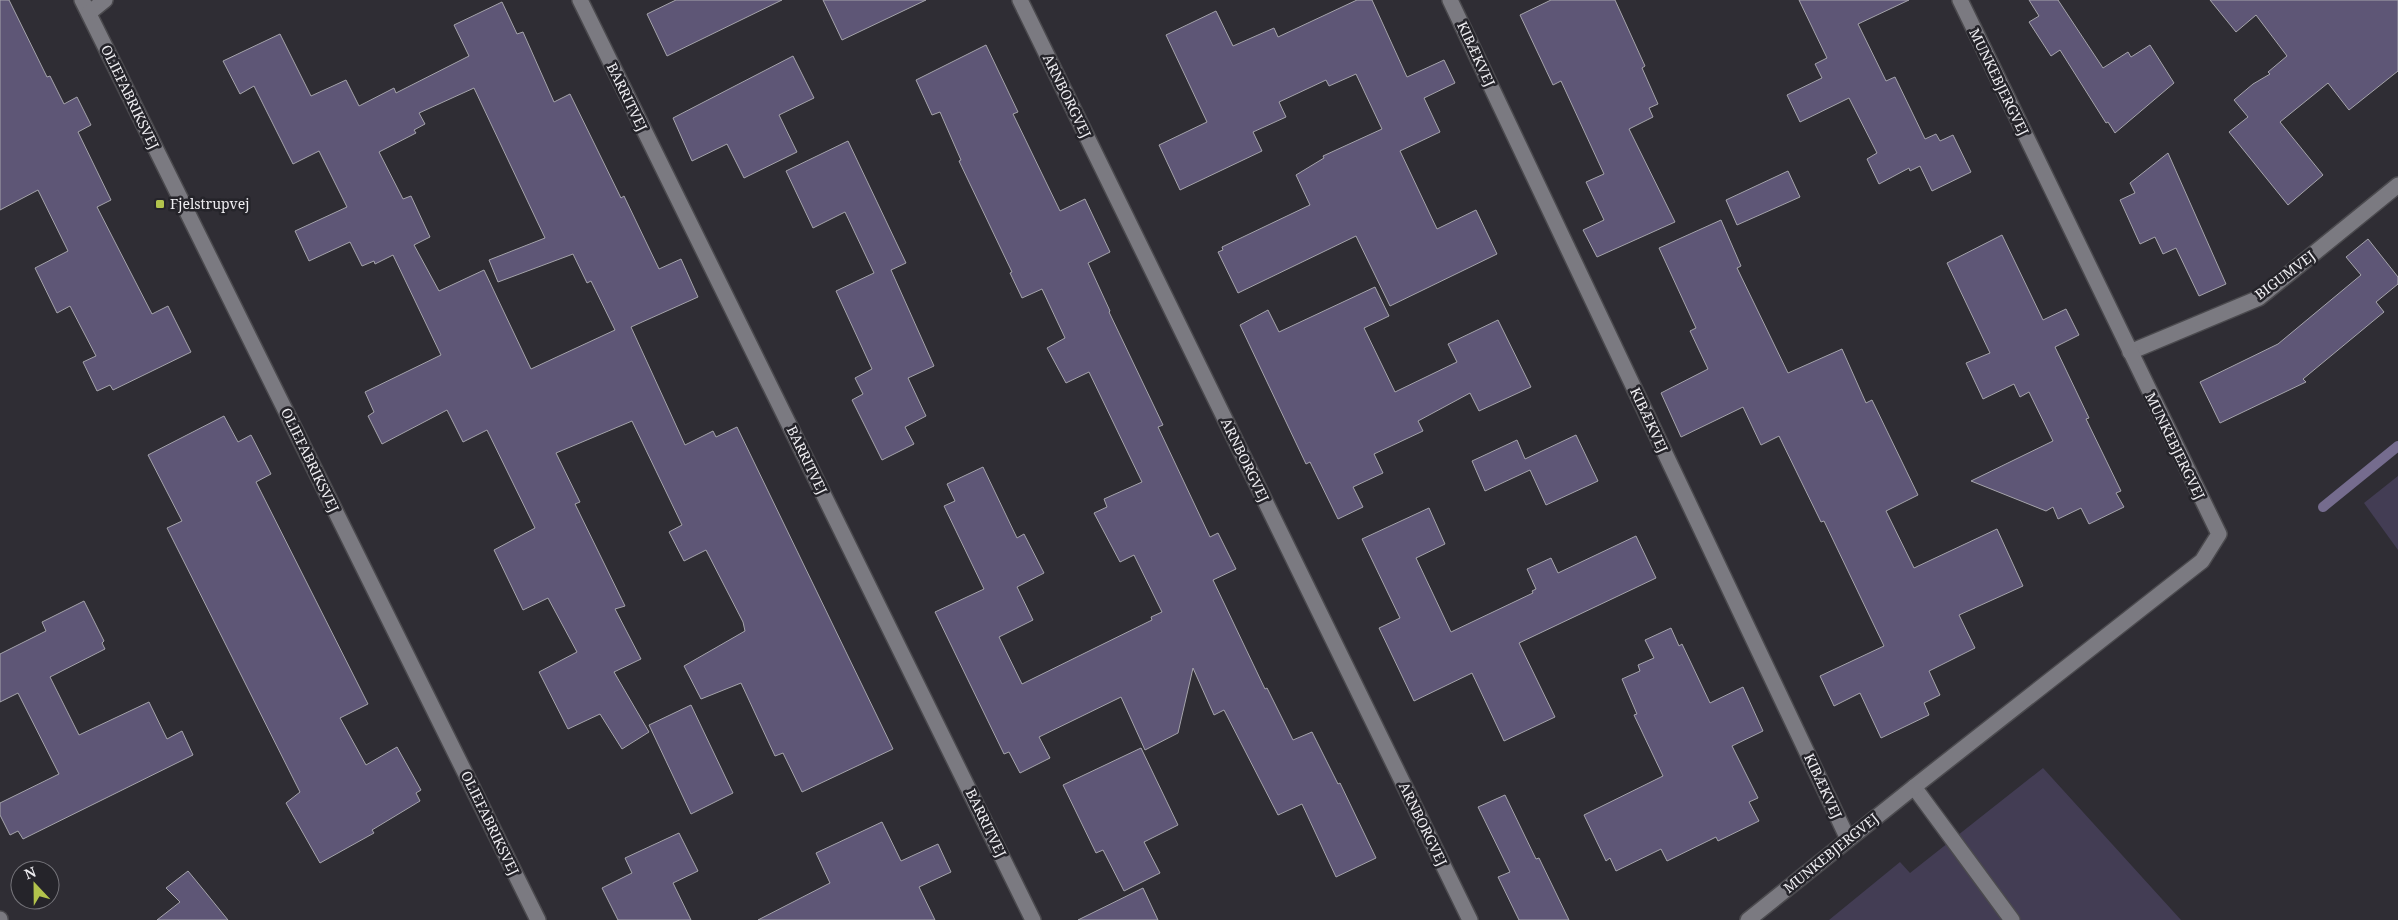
<svg xmlns="http://www.w3.org/2000/svg" width="2398" height="920" font-family="'Noto Serif',serif">
<rect width="100%" height="100%" fill="#2f2d34"/>
<g fill="#433d54">
<path d="M 2398,476 L 2398,550 L 2364,503 Z"/>
<path d="M 2043,768 L 2181,920 L 1829,920 L 1900,862 L 1910,873 Z"/>
</g>
<g fill="none" stroke-linecap="round" stroke-linejoin="round">
<path stroke="#756c8e" stroke-width="10" d="M 2323,507 L 2398,446"/>
</g>
<g fill="#5e5676" stroke="#a5a4ab" fill-rule="evenodd">
<path d="M 0,0 L 9,0 L 47,77 L 50,76 L 64,104 L 77,97 L 91,125 L 78,132 L 111,200 L 97,207 L 152,314 L 168,306 L 191,352 L 113,390 L 110,385 L 97,391 L 83,362 L 96,356 L 70,306 L 57,313 L 35,268 L 68,251 L 38,190 L 0,210 Z"/>
<path d="M 676,0 L 782,0 L 667,56 L 647,14 Z"/>
<path d="M 823,0 L 926,0 L 842,40 Z"/>
<path d="M 1357,0 L 1372,0 L 1407,77 L 1444,60 L 1455,83 L 1424,98 L 1440,132 L 1400,151 L 1437,229 L 1476,210 L 1497,254 L 1390,306 L 1356,236 L 1238,293 L 1218,252 L 1223,250 L 1222,247 L 1310,205 L 1296,175 L 1324,158 L 1323,156 L 1382,129 L 1356,74 L 1329,86 L 1326,80 L 1279,102 L 1286,117 L 1253,132 L 1262,151 L 1180,190 L 1159,145 L 1207,122 L 1166,35 L 1216,11 L 1233,46 L 1274,28 L 1278,37 Z"/>
<path d="M 1551,0 L 1615,0 L 1645,66 L 1642,68 L 1658,104 L 1649,108 L 1653,117 L 1629,129 L 1675,222 L 1597,257 L 1583,230 L 1604,220 L 1586,182 L 1604,174 L 1561,81 L 1553,85 L 1520,15 Z"/>
<path d="M 1799,0 L 1909,0 L 1858,24 L 1886,81 L 1895,77 L 1925,139 L 1936,134 L 1940,141 L 1953,135 L 1971,172 L 1932,191 L 1920,166 L 1910,171 L 1909,168 L 1879,184 L 1867,159 L 1877,153 L 1849,98 L 1800,122 L 1787,95 L 1822,78 L 1815,64 L 1827,58 Z"/>
<path d="M 2029,0 L 2058,0 L 2103,68 L 2128,52 L 2131,57 L 2150,45 L 2174,83 L 2115,133 L 2108,122 L 2106,123 L 2060,50 L 2051,56 L 2029,22 L 2039,16 Z"/>
<path d="M 2210,0 L 2398,0 L 2398,71 L 2349,110 L 2328,83 L 2280,122 L 2323,175 L 2288,205 L 2229,132 L 2248,117 L 2234,100 L 2253,84 L 2270,74 L 2268,72 L 2287,56 L 2256,15 L 2236,32 Z"/>
<path d="M 502,2 L 517,34 L 523,32 L 554,102 L 570,94 L 621,198 L 624,196 L 659,269 L 681,259 L 698,297 L 631,327 L 685,445 L 713,431 L 716,437 L 737,427 L 893,749 L 802,792 L 783,753 L 775,756 L 741,683 L 701,699 L 684,666 L 745,631 L 743,622 L 706,550 L 684,561 L 669,532 L 682,525 L 632,421 L 556,453 L 580,502 L 575,504 L 625,606 L 615,609 L 641,659 L 614,672 L 649,732 L 622,749 L 600,714 L 568,729 L 539,672 L 577,652 L 548,598 L 523,610 L 494,550 L 535,528 L 487,430 L 463,442 L 447,410 L 382,444 L 368,416 L 374,412 L 365,392 L 441,355 L 393,255 L 375,264 L 374,261 L 362,266 L 350,242 L 309,261 L 295,231 L 347,207 L 319,151 L 293,164 L 254,86 L 240,94 L 223,61 L 280,34 L 311,96 L 346,80 L 359,106 L 394,88 L 396,93 L 469,56 L 454,25 ZM 474,88 L 545,238 L 489,260 L 498,282 L 573,254 L 587,283 L 591,281 L 615,330 L 531,369 L 484,270 L 439,291 L 414,245 L 430,237 L 411,196 L 403,199 L 379,152 L 416,133 L 414,130 L 425,124 L 419,113 Z"/>
<path d="M 986,45 L 1018,112 L 1013,114 L 1060,211 L 1085,199 L 1110,252 L 1088,263 L 1110,311 L 1109,312 L 1163,425 L 1158,427 L 1210,537 L 1218,533 L 1236,569 L 1213,580 L 1265,689 L 1267,688 L 1293,740 L 1312,732 L 1338,784 L 1340,783 L 1376,858 L 1336,877 L 1302,804 L 1278,815 L 1224,710 L 1214,715 L 1193,668 L 1178,733 L 1145,750 L 1121,697 L 1039,737 L 1050,758 L 1020,773 L 1009,752 L 1004,754 L 935,612 L 984,589 L 944,506 L 955,501 L 947,484 L 983,467 L 1017,538 L 1024,534 L 1044,573 L 1017,587 L 1033,620 L 999,637 L 1022,684 L 1152,620 L 1151,617 L 1162,612 L 1134,555 L 1120,562 L 1094,513 L 1107,507 L 1104,499 L 1142,482 L 1089,372 L 1066,383 L 1047,348 L 1065,338 L 1042,289 L 1022,298 L 1010,273 L 1012,272 L 959,161 L 961,160 L 940,112 L 932,115 L 916,80 Z"/>
<path d="M 793,56 L 814,98 L 779,115 L 797,152 L 744,178 L 727,144 L 692,161 L 673,118 Z"/>
<path d="M 848,141 L 906,263 L 891,270 L 934,366 L 908,378 L 926,416 L 905,427 L 914,444 L 882,460 L 852,400 L 863,394 L 855,378 L 872,369 L 836,291 L 874,273 L 845,212 L 813,228 L 786,171 Z"/>
<path d="M 2168,153 L 2226,284 L 2199,296 L 2176,248 L 2163,254 L 2155,237 L 2140,244 L 2120,200 L 2135,193 L 2130,183 Z"/>
<path d="M 1788,171 L 1800,197 L 1737,225 L 1726,200 Z"/>
<path d="M 1721,220 L 1741,266 L 1737,268 L 1788,373 L 1842,349 L 1866,403 L 1872,400 L 1918,495 L 1886,511 L 1914,568 L 1997,529 L 2023,586 L 1959,615 L 1975,648 L 1929,671 L 1940,695 L 1924,703 L 1929,715 L 1881,738 L 1860,693 L 1834,706 L 1820,676 L 1884,646 L 1824,521 L 1821,522 L 1779,436 L 1761,445 L 1743,407 L 1681,437 L 1661,393 L 1708,369 L 1690,331 L 1696,328 L 1659,248 Z"/>
<path d="M 2002,235 L 2043,320 L 2066,309 L 2079,335 L 2055,347 L 2089,418 L 2086,419 L 2121,491 L 2116,493 L 2124,507 L 2089,524 L 2081,508 L 2058,519 L 2053,507 L 2046,511 L 1971,481 L 2053,441 L 2029,392 L 2020,397 L 2014,384 L 1983,399 L 1966,363 L 1990,353 L 1947,263 Z"/>
<path d="M 2368,239 L 2398,277 L 2398,284 L 2376,302 L 2384,312 L 2303,379 L 2306,382 L 2220,423 L 2200,382 L 2278,344 L 2361,275 L 2346,257 Z"/>
<path d="M 1375,287 L 1389,316 L 1364,328 L 1395,392 L 1457,362 L 1448,344 L 1498,320 L 1531,387 L 1479,411 L 1470,393 L 1418,421 L 1423,431 L 1374,454 L 1383,473 L 1353,487 L 1363,507 L 1338,519 L 1310,462 L 1306,464 L 1240,325 L 1268,310 L 1279,332 Z"/>
<path d="M 224,416 L 238,442 L 251,435 L 271,474 L 256,482 L 368,704 L 340,718 L 366,765 L 397,747 L 421,790 L 416,793 L 420,801 L 372,830 L 374,833 L 320,863 L 286,803 L 300,792 L 167,528 L 182,521 L 148,455 Z"/>
<path d="M 1576,435 L 1598,481 L 1546,505 L 1530,470 L 1485,491 L 1472,461 L 1517,440 L 1525,459 Z"/>
<path d="M 1429,508 L 1445,544 L 1416,558 L 1451,632 L 1533,593 L 1532,591 L 1536,589 L 1527,569 L 1551,558 L 1558,573 L 1636,536 L 1656,578 L 1519,643 L 1555,717 L 1504,741 L 1472,673 L 1414,701 L 1379,628 L 1400,618 L 1362,539 Z"/>
<path d="M 84,601 L 104,641 L 102,643 L 105,649 L 50,677 L 79,735 L 149,702 L 167,739 L 182,731 L 193,755 L 23,839 L 18,831 L 10,835 L 0,815 L 0,803 L 59,774 L 18,693 L 0,702 L 0,654 L 46,631 L 42,622 Z"/>
<path d="M 1671,628 L 1679,646 L 1682,644 L 1710,703 L 1743,687 L 1763,731 L 1732,746 L 1758,798 L 1749,802 L 1759,821 L 1718,841 L 1716,837 L 1667,861 L 1661,849 L 1616,871 L 1610,858 L 1606,861 L 1584,815 L 1663,776 L 1634,715 L 1637,714 L 1622,679 L 1640,671 L 1638,665 L 1654,658 L 1645,640 Z"/>
<path d="M 691,705 L 733,793 L 691,814 L 649,725 Z"/>
<path d="M 1141,748 L 1178,825 L 1144,842 L 1160,873 L 1124,891 L 1103,850 L 1096,853 L 1063,785 Z"/>
<path d="M 1505,795 L 1536,859 L 1539,858 L 1569,920 L 1519,920 L 1498,877 L 1510,872 L 1478,807 Z"/>
<path d="M 882,822 L 901,861 L 938,844 L 951,872 L 919,887 L 935,920 L 758,920 L 830,883 L 816,853 Z"/>
<path d="M 679,833 L 698,871 L 673,883 L 691,920 L 618,920 L 602,888 L 632,873 L 625,858 Z"/>
<path d="M 188,871 L 202,888 L 228,920 L 157,920 L 180,902 L 166,888 Z"/>
<path d="M 1143,888 L 1158,920 L 1078,920 Z"/>
</g>
<g fill="none" stroke-linecap="round" stroke-linejoin="round">
<g stroke="#4b4a4e" stroke-width="18">
<g id="minor">
<path d="M 82,0 L 538,920"/>
<path d="M 580,0 L 1033,920"/>
<path d="M 1020,0 L 1470,920"/>
<path d="M 1450,0 L 1848,839"/>
<path d="M 89,13 L 105,0"/>
<path d="M 2130,352 L 2259,298 L 2398,185"/>
<path d="M 1914,787 L 2012,920"/>
<path d="M 0,919 L 0,920"/>
<path d="M 1748,920 L 1914,787 L 2202,561 L 2219,534 L 1960,0"/>
</g>
</g>
<use href="#minor" stroke="#7b7a81" stroke-width="15"/>
</g>
<rect fill="#b2c34c" stroke="#25242a" stroke-width="2" x="155" y="199" width="10" height="10" rx="2.5"/>
<g text-anchor="middle" stroke-width="5" stroke-linejoin="round" paint-order="stroke">
<g font-size="14" fill="#eeedf1" stroke="#25242a">
<text transform="translate(1476 54) rotate(65)" y="5">KIBÆKVEJ</text>
<text transform="translate(1999 82) rotate(64)" y="5">MUNKEBJERGVEJ</text>
<text transform="translate(1067 96) rotate(64)" y="5">ARNBORGVEJ</text>
<text transform="translate(130 97) rotate(64)" y="5">OLIEFABRIKSVEJ</text>
<text transform="translate(627 97) rotate(64)" y="5">BARRITVEJ</text>
<text transform="translate(2285 275) rotate(-37)" y="5">BIGUMVEJ</text>
<text transform="translate(1649 420) rotate(65)" y="5">KIBÆKVEJ</text>
<text transform="translate(2175 446) rotate(64)" y="5">MUNKEBJERGVEJ</text>
<text transform="translate(310 460) rotate(64)" y="5">OLIEFABRIKSVEJ</text>
<text transform="translate(807 460) rotate(64)" y="5">BARRITVEJ</text>
<text transform="translate(1245 460) rotate(64)" y="5">ARNBORGVEJ</text>
<text transform="translate(1823 786) rotate(65)" y="5">KIBÆKVEJ</text>
<text transform="translate(490 823) rotate(64)" y="5">OLIEFABRIKSVEJ</text>
<text transform="translate(986 823) rotate(64)" y="5">BARRITVEJ</text>
<text transform="translate(1423 824) rotate(64)" y="5">ARNBORGVEJ</text>
<text transform="translate(1831 853) rotate(-39)" y="5">MUNKEBJERGVEJ</text>
</g>
<g font-size="14" fill="#eeedf1" stroke="#25242a" text-anchor="start">
<text x="170" y="209">Fjelstrupvej</text>
</g>
</g>
<g transform="translate(35 885) rotate(338)"><circle r="24" fill="#25242a" stroke="#75747a"/>
<path d="M0-4L9 19L0 12L-9 19Z" fill="#b2c34c"/>
<text y="-8" font-size="14" font-weight="bold" text-anchor="middle" fill="#eeedf1">N</text>
</g>
</svg>
